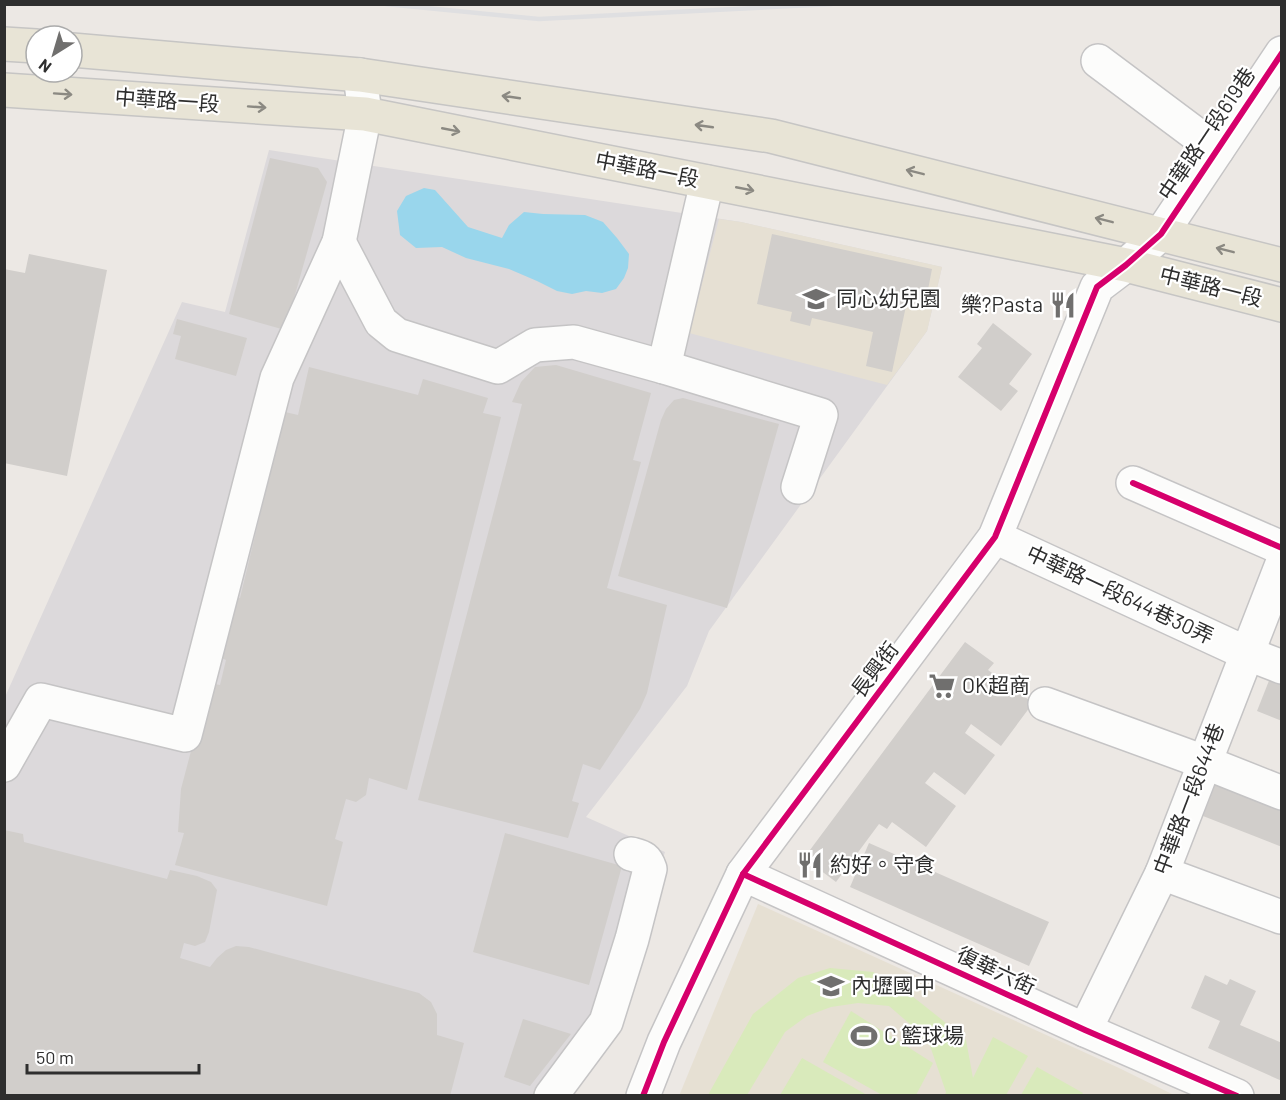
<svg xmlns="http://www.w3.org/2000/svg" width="1286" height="1100" font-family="Barlow,'Noto Sans TC',sans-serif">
<rect width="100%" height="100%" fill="#ece8e4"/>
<path fill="#dcd9db" d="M 269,150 L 741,222 L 942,267 L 927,331 L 709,631 L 687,686 L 586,817 L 665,852 L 615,1003 L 607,1050 L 570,1095 L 5,1096 L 5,697 L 182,302 L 225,312 Z"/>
<g fill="#e6e0d3">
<path d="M 719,219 L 741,222 L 942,267 L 927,331 L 887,385 L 689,333 Z"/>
<path d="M 758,904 L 1119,1068 L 1174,1095 L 679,1096 Z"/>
</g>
<g fill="#d9eabb">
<path d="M 830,968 L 873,972 L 902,988 L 941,1019 L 966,1040 L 973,1078 L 993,1037 L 1028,1056 L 1006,1095 L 945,1095 L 946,1092 L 930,1046 L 911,1025 L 889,1006 L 858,1003 L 831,1007 L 807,1016 L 785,1032 L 747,1095 L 708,1095 L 753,1014 L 798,978 Z"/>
<path d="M 851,1011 L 933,1063 L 916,1095 L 882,1095 L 823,1062 Z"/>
<path d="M 802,1058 L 867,1095 L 780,1095 Z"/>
<path d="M 1037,1067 L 1083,1093 L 1081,1096 L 1021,1095 Z"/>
</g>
<path fill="#99d6ec" d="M 424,188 L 435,190 L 468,227 L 502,238 L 509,225 L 524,212 L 543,214 L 585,215 L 603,222 L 617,238 L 629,254 L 628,268 L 624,278 L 616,289 L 602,293 L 586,291 L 572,294 L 557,291 L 537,281 L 509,269 L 466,258 L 442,247 L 416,248 L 400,235 L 397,211 L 406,196 Z"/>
<g fill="#d1cecb">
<path d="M 270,158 L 318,168 L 327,182 L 285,330 L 229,314 Z"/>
<path d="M 772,234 L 932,269 L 924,310 L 906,306 L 892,372 L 866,366 L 873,332 L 812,318 L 810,326 L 790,321 L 792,312 L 757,304 Z"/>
<path d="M 29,254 L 107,270 L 67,476 L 4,463 L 4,269 L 25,273 Z"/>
<path d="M 177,319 L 247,338 L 236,376 L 175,359 L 181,336 L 173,334 Z"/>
<path d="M 993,323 L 1032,354 L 1009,384 L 1018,391 L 1001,411 L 958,377 L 982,348 L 977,344 Z"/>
<path d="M 556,365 L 651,393 L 633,460 L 641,462 L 607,588 L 667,605 L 647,693 L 640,709 L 600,770 L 583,764 L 572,801 L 579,803 L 568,838 L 418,800 L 522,404 L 512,402 L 521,382 L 535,367 Z"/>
<path d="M 309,367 L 418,395 L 423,379 L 488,398 L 483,413 L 501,417 L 407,790 L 369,778 L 366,795 L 356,802 L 346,799 L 335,839 L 343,842 L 327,906 L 175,865 L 184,833 L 178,832 L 181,789 L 209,683 L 220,685 L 226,660 L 215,655 L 233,595 L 240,598 L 285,412 L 298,415 Z"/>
<path d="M 683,398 L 779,424 L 727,608 L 618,576 L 661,420 L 666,409 L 674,400 Z"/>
<path d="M 965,642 L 994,663 L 988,670 L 1033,703 L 1001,746 L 971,724 L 965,733 L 995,755 L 965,795 L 934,772 L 925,783 L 956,806 L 926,847 L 892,822 L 887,829 L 879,824 L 836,882 L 804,858 Z"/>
<path d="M 1272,673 L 1282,677 L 1282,721 L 1257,711 Z"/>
<path d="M 1220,772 L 1282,796 L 1282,847 L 1203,816 Z"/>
<path d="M 4,830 L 23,834 L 24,842 L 167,879 L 170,870 L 197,876 L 211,882 L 217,890 L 209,932 L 205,942 L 195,946 L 184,943 L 180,958 L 210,967 L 217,958 L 226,950 L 236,946 L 249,947 L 419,993 L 431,1002 L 437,1014 L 437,1035 L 464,1043 L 450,1096 L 4,1096 Z"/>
<path d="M 505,833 L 622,866 L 589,985 L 473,952 Z"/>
<path d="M 869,843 L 1049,922 L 1029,966 L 850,887 Z"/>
<path d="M 1205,975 L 1227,985 L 1230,979 L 1256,991 L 1240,1025 L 1282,1043 L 1282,1081 L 1208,1048 L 1220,1021 L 1191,1008 Z"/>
<path d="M 523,1019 L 571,1034 L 530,1086 L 504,1077 Z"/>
</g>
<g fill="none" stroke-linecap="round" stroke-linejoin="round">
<g stroke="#c5c4c5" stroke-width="36">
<g id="minor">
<path d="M 1098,61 L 1217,150"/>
<path d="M 339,242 L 381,322 L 397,335 L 498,367 L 535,345 L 574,342 L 664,367 L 821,415 L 798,487"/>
<path d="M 664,367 L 707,182"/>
<path d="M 1133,483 L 1282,548"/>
<path d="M 995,537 L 1246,653 L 1282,667"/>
<path d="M 1045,704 L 1204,762 L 1282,793"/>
<path d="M 4,765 L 41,700 L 185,735 L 277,378 L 339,242 L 365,114 L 360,75"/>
<path d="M 1162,873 L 1281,917"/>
<path d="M 743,874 L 1085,1030 L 1237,1096"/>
<path d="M 1085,1030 L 1162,873 L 1282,564"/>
<path d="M 551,1096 L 606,1022 L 632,939 L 650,869 C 646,857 642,857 631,854"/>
<path d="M 643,1096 L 664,1042 L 743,874 L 995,537 L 1097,287 L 1126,265 L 1161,234 L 1282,53"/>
</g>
</g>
<g stroke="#c6c5c4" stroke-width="36">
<g id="major">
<path d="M 4,44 L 36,46"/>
<path d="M 72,50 L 360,75 L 771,136 L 1282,265"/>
<path d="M 4,90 L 365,114 L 1126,265 L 1282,305"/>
</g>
</g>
<use href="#minor" stroke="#fcfcfb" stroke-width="33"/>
<use href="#major" stroke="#e8e4d6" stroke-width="33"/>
<path stroke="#dfdfe1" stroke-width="4.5" d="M 386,4 L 539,19 L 832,4"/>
<g stroke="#fff" stroke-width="10">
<g id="cycleway">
<path d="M 1133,483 L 1282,548"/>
<path d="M 743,874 L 1085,1030 L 1237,1096"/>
<path d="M 643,1096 L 664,1042 L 743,874 L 995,537 L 1097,287 L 1126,265 L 1161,234 L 1282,53"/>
</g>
</g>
<use href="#cycleway" stroke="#d6006c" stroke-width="6"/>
</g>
<defs><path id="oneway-shaft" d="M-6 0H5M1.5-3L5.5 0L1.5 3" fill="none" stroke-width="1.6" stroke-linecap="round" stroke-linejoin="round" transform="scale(1.5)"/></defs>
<g stroke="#8b8982">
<use href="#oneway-shaft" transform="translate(63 94) rotate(4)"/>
<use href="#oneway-shaft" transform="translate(511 97) rotate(-172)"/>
<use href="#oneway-shaft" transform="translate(257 107) rotate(4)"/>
<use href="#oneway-shaft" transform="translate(704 126) rotate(-172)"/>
<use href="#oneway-shaft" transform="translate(451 130) rotate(11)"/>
<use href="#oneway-shaft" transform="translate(915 172) rotate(-166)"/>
<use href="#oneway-shaft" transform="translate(745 189) rotate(11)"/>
<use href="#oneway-shaft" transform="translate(1104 220) rotate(-166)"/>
<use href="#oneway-shaft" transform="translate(1225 250) rotate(-166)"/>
</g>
<defs>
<g id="school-bare" transform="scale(2.07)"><path d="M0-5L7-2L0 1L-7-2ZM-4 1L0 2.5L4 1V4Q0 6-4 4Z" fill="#706f6e" stroke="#fff" stroke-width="2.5" paint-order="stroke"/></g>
<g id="restaurant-bare" transform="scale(2.07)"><path d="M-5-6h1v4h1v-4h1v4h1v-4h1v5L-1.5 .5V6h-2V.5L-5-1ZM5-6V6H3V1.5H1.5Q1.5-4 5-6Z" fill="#706f6e" stroke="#fff" stroke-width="2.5" paint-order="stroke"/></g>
<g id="supermarket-bare" transform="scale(2.07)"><path d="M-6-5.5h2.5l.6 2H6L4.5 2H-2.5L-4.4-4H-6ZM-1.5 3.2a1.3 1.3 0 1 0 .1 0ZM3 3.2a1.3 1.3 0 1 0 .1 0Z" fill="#706f6e" stroke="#fff" stroke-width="2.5" paint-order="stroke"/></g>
<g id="stadium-bare" transform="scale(2.07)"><path d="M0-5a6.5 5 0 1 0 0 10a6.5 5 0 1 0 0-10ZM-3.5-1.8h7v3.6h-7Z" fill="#706f6e" stroke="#fff" stroke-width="2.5" paint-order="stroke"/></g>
</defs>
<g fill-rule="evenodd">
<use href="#school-bare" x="816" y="299"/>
<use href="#restaurant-bare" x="1063" y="305"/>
<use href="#supermarket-bare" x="942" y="686"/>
<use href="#restaurant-bare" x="810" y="865"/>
<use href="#school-bare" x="831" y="986"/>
<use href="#stadium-bare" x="864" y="1036"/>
</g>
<g text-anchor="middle" stroke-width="4.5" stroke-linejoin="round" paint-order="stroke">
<g font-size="21" fill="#2e2e2e" stroke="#fff">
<text transform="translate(167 101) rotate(4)" y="7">中華路一段</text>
<text transform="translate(1207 134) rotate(-56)" y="7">中華路一段619巷</text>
<text transform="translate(647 170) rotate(11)" y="7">中華路一段</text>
<text transform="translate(1211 287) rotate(14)" y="7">中華路一段</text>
<text transform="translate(1120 595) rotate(25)" y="7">中華路一段644巷30弄</text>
<text transform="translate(875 670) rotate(-53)" y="7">長興街</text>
<text transform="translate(1189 799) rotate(-69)" y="7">中華路一段644巷</text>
<text transform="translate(996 971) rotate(25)" y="7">復華六街</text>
</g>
<g font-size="21" fill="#2e2e2e" stroke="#fff" text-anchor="start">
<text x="836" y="306">同心幼兒園</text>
<text x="1043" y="312" text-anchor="end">樂?Pasta</text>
<text x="962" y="693">OK超商</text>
<text x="830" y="872">約好。守食</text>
<text x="851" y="993">內壢國中</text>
<text x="884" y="1043">C 籃球場</text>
</g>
</g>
<rect width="1286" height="1100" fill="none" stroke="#2e2e2e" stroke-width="12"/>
<g transform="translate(54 54) rotate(217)"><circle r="28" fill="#ffffff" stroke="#ababab" stroke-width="1.5"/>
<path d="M0-4.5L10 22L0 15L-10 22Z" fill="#706f6e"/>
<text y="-9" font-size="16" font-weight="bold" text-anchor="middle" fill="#2e2e2e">N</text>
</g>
<path d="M27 1064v9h172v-9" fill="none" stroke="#2e2e2e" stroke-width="3"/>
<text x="36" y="1064" font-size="18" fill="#2e2e2e" stroke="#ffffff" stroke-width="4.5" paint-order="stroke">50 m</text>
</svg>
